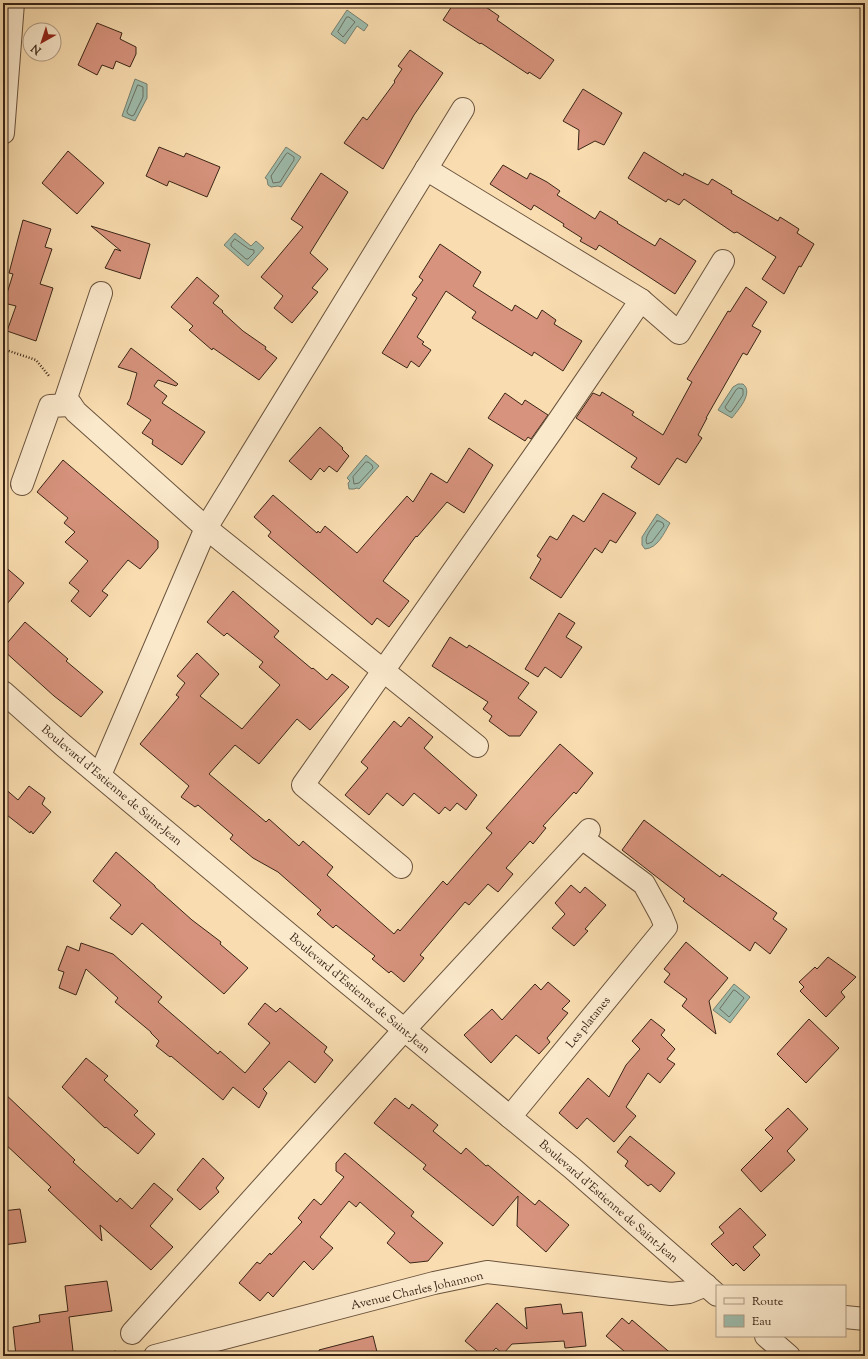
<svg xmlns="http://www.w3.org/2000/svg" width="868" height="1359" font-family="'Sorts Mill Goudy',serif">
<rect width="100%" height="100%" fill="#f9ddb0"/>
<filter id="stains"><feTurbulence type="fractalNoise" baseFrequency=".005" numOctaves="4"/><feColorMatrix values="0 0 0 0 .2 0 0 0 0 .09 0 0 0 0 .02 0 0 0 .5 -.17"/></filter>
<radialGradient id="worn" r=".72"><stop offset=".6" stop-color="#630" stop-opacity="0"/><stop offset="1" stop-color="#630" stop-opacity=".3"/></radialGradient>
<g fill="#9ebcac" stroke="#768070">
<path d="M 347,10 L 368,25 L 364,31 L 357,26 L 345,44 L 331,34 Z"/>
<path d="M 135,79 L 147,84 L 147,98 L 135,121 L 122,116 Z"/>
<path d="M 286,147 L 301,157 L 281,187 L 278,186 L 271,187 L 268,185 L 267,179 L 265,178 Z"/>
<path d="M 235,233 L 251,246 L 256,241 L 264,248 L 248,266 L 224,245 Z"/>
<path d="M 738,384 L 743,384 C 754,393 738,410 732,418 L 718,410 L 733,387 Z"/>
<path d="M 366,455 L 379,466 L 359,489 L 357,488 L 354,489 L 349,489 L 348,483 L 350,481 L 347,478 Z"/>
<path d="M 657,514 L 670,523 C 664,533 658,548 645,549 L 642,545 L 642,537 Z"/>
<path d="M 734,984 L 750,997 L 730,1023 L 713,1010 Z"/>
</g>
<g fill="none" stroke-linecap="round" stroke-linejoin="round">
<g stroke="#6c7062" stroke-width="1">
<path d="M 347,17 L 349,17 L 355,22 L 343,37 L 338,32 Z"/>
<path d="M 138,85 L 143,87 L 143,97 L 134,115 L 132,116 L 128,114 L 127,112 Z"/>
<path d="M 288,153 L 294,157 L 294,160 L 280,182 L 273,183 L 271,176 L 286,154 Z"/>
<path d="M 235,239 L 249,249 L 254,250 L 254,253 L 248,259 L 246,259 L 231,246 L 231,244 Z"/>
<path d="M 739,388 L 743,389 L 743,395 L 732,411 L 730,412 L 726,409 L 725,407 L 736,390 Z"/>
<path d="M 366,462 L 368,462 L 372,465 L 373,468 L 359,483 L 354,484 L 353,477 Z"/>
<path d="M 657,521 L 659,521 L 663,523 L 664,526 L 652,542 L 647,544 C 643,537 653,527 657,521 Z"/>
<path d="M 734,990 L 736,991 L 744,998 L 730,1016 L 729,1017 L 720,1009 Z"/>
</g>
</g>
<g fill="#d7937d" stroke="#3a2517">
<path d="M 454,3 L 480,3 L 499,16 L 497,20 L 554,60 L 540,79 L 529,72 L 528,74 L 481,43 L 480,44 L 443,20 Z"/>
<path d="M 97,23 L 122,33 L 120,39 L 136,47 L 136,54 L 130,67 L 116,61 L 113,69 L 102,65 L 97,75 L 78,65 Z"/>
<path d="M 410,50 L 443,73 L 414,115 L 383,169 L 344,143 L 363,117 L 367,120 L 395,82 L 394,81 L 402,69 L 398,66 Z"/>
<path d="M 583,89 L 622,113 L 604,145 L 595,141 L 578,150 L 579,130 L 563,121 Z"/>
<path d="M 159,147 L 184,157 L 186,153 L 220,167 L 207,197 L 169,181 L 167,186 L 146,176 Z"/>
<path d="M 68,151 L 104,183 L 77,214 L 42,183 Z"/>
<path d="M 644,152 L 683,176 L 684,173 L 708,185 L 712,179 L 732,191 L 731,193 L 778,221 L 780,217 L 799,229 L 797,233 L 814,244 L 801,267 L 799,266 L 784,294 L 762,279 L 776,257 L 737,232 L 734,233 L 684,199 L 679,205 L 668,199 L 666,202 L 628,178 Z"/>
<path d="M 503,165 L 527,179 L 530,173 L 547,182 L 560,191 L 557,195 L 595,219 L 600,211 L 618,222 L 617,223 L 655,246 L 660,238 L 696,261 L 675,294 L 640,271 L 599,245 L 596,250 L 580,241 L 582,238 L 563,226 L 564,224 L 534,205 L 531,210 L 490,184 Z"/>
<path d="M 321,173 L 348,192 L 310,253 L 328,269 L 312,288 L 318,292 L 292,323 L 274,308 L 283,296 L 261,277 L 303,227 L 291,219 Z"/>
<path d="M 23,220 L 51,229 L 45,247 L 52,249 L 40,284 L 53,288 L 36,341 L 7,331 L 16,306 L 4,303 L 13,274 L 9,273 Z"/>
<path d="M 91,226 L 150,244 L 140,279 L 105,268 L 115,249 L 121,251 Z"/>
<path d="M 440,244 L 481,272 L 473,286 L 512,311 L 515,305 L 537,319 L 542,310 L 556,320 L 554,324 L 582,341 L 563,371 L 534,352 L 532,356 L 472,318 L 476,312 L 446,291 L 417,337 L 424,342 L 422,344 L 431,350 L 419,367 L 411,361 L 407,368 L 382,353 L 417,298 L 412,295 L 423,280 L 419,277 Z"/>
<path d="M 197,277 L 219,296 L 213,303 L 223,311 L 222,312 L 243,331 L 266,347 L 265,349 L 277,358 L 259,380 L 213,348 L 212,350 L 189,330 L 193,326 L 171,307 Z"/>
<path d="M 746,287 L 767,302 L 752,326 L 761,331 L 747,355 L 743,353 L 706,418 L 707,418 L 698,435 L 702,438 L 686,463 L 677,458 L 659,485 L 631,467 L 637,458 L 576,418 L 593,393 L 600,396 L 602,392 L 634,412 L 632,415 L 663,435 L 692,382 L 687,379 L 728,311 L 730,312 Z"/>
<path d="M 131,348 L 178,384 L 176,386 L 158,380 L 154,386 L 167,396 L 162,403 L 205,432 L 182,465 L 152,444 L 153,440 L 142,433 L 151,420 L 127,404 L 130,399 L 137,373 L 118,367 Z"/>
<path d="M 505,393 L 522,405 L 525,400 L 548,415 L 531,439 L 528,437 L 525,441 L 488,418 Z"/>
<path d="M 320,427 L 343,448 L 342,449 L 349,456 L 337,472 L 329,466 L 324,472 L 320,468 L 311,480 L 289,461 Z"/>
<path d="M 469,448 L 493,465 L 464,513 L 447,502 L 417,537 L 416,536 L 383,581 L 409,601 L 389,627 L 377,618 L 372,625 L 268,536 L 271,532 L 254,517 L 273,495 L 317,533 L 318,531 L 320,533 L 325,526 L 357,553 L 407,496 L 413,502 L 431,473 L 447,483 Z"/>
<path d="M 63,460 L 158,541 L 158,548 L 140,569 L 128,560 L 102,591 L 108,595 L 90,617 L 71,601 L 79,591 L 69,583 L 88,561 L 65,542 L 75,532 L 64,523 L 68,518 L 37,492 Z"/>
<path d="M 603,493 L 636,513 L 616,543 L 610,540 L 602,553 L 595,548 L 561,598 L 530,578 L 541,559 L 537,556 L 550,536 L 557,540 L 573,515 L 584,522 Z"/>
<path d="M 3,565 L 24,583 L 3,609 Z"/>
<path d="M 233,591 L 279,631 L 274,637 L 312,669 L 313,668 L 327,680 L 332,674 L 349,687 L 310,730 L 297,719 L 259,764 L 235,745 L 209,774 L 266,822 L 269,819 L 299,846 L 303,841 L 333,867 L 327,875 L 394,934 L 398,929 L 400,931 L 443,881 L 447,885 L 492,833 L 486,828 L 560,744 L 593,773 L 576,794 L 574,792 L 543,826 L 546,828 L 533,844 L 530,841 L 506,868 L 513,874 L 498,892 L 488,884 L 469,905 L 465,902 L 420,955 L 424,958 L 404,982 L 391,971 L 389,973 L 372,959 L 375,956 L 336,925 L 333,928 L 317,914 L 321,910 L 278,872 L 253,858 L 230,839 L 233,835 L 198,805 L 195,807 L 181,797 L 189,786 L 140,744 L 179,697 L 176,695 L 185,683 L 177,676 L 197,653 L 219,674 L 200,696 L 242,729 L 280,685 L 259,667 L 263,662 L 227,633 L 224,636 L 207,622 Z"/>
<path d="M 559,613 L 575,623 L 566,637 L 582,647 L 561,678 L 545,667 L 538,677 L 525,669 Z"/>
<path d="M 25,622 L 68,659 L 66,661 L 103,692 L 81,717 L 54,696 L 3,650 L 3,648 Z"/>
<path d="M 450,637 L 467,648 L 469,645 L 529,683 L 518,698 L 537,712 L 520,736 L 509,736 L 489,721 L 492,716 L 483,709 L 488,702 L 432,666 Z"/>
<path d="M 409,717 L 433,737 L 424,748 L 477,795 L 466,810 L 457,803 L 450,811 L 445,807 L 439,814 L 414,793 L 403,806 L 387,793 L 369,815 L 345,795 L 368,768 L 361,762 L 394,721 L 401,727 Z"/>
<path d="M 29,786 L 45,798 L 42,804 L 51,812 L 33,834 L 31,831 L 30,833 L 3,812 L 3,787 L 18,800 Z"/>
<path d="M 644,820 L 720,877 L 722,874 L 777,913 L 773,919 L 787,929 L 770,954 L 755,942 L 750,951 L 683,901 L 685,899 L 622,850 Z"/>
<path d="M 116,852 L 155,886 L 155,887 L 192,920 L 221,942 L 220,944 L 248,968 L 224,994 L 142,923 L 132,935 L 110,918 L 121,905 L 93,881 Z"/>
<path d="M 571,885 L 580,893 L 585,887 L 606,905 L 585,929 L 588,931 L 574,946 L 552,928 L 565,914 L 555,903 Z"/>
<path d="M 686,942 L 728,978 L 709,1001 L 716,1034 L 682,1006 L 687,999 L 664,982 L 670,974 L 664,969 Z"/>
<path d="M 81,943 L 113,954 L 162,997 L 158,1002 L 218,1054 L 220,1051 L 245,1073 L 270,1043 L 248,1024 L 265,1003 L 276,1012 L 280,1008 L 327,1047 L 324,1052 L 333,1060 L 315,1083 L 289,1061 L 263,1089 L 267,1093 L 259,1108 L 233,1087 L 223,1100 L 171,1056 L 170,1057 L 156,1046 L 159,1041 L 151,1033 L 151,1032 L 115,1002 L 118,998 L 86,969 L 76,995 L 59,988 L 64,972 L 58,970 L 67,946 L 79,951 Z"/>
<path d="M 828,957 L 856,977 L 841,992 L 845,997 L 826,1017 L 800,991 L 804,987 L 799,982 L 815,967 L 817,969 Z"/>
<path d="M 548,982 L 570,1001 L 562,1009 L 568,1013 L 547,1038 L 550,1042 L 539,1054 L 516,1035 L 491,1063 L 464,1035 L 492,1009 L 502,1020 L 535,984 L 541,990 Z"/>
<path d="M 651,1019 L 665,1030 L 661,1035 L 675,1049 L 667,1059 L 675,1064 L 660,1083 L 648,1073 L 626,1107 L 636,1116 L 614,1142 L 587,1118 L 577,1129 L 559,1113 L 588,1078 L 609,1097 L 626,1065 L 640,1049 L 632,1041 Z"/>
<path d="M 809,1019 L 839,1048 L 806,1083 L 777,1054 Z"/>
<path d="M 86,1058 L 108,1076 L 104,1080 L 138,1111 L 134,1115 L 155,1134 L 138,1154 L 106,1127 L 105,1128 L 62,1087 Z"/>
<path d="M 3,1092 L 75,1160 L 73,1162 L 117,1202 L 120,1198 L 132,1209 L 154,1183 L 173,1199 L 150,1226 L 173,1247 L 151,1270 L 100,1225 L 102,1241 L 48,1190 L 51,1187 L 3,1142 Z"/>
<path d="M 395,1098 L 409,1109 L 412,1104 L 438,1125 L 433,1131 L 461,1154 L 466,1148 L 486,1166 L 488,1165 L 535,1205 L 539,1200 L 569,1225 L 546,1252 L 517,1226 L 518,1196 L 493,1226 L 423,1169 L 426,1165 L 374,1123 Z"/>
<path d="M 788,1108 L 808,1129 L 787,1151 L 795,1160 L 761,1192 L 741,1170 L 773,1138 L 765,1130 Z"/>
<path d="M 630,1136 L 675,1173 L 660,1192 L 651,1184 L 648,1186 L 625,1166 L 628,1161 L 617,1152 Z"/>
<path d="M 345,1153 L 414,1212 L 411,1216 L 443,1243 L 428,1261 L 410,1263 L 387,1243 L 395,1233 L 360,1202 L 356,1207 L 349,1201 L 320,1237 L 333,1248 L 313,1270 L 304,1261 L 273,1297 L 268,1292 L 260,1301 L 239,1283 L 257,1262 L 260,1264 L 270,1253 L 271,1255 L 302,1222 L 298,1218 L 314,1199 L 321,1205 L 344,1177 L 336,1171 L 336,1163 Z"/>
<path d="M 203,1158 L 224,1178 L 216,1188 L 219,1192 L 200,1210 L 177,1190 Z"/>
<path d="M 740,1208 L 766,1235 L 753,1247 L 760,1255 L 744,1271 L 736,1263 L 733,1266 L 711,1244 L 724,1233 L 719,1227 Z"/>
<path d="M 20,1209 L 26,1242 L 3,1245 L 3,1211 Z"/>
<path d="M 107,1281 L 112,1311 L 69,1317 L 73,1351 L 45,1356 L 32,1356 L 31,1353 L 16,1356 L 13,1327 L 40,1322 L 39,1315 L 68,1311 L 65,1286 Z"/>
<path d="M 497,1303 L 527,1329 L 525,1308 L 561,1304 L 563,1314 L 582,1312 L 586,1346 L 565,1348 L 564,1341 L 512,1344 L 503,1354 L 496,1348 L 488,1356 L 483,1356 L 465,1341 Z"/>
<path d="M 622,1318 L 629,1324 L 632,1320 L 674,1356 L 630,1356 L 606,1336 Z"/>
<path d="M 373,1336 L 378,1356 L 320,1356 L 319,1350 Z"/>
</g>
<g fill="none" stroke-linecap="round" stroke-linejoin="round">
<g stroke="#6a533d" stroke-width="24">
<g id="minor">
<path d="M 3,133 L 13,3"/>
<path d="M 426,169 L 641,300 L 679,333 L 723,261"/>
<path d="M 101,293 L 66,398 L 76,412 L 206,528 L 477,746"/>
<path d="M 22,484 L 50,406 L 71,405"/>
<path d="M 3,692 L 64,746 L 339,976 L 572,1168 L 717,1295"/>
<path d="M 100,775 L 206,528 L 463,109"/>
<path d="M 401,867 L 303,785 L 553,429 L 641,300"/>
<path d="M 510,1117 L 666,927 L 661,915 L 644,884 L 582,838"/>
<path d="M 845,1317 L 865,1319"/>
<path d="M 132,1333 L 404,1030 L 589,830"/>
<path d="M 766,1336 L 789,1356"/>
<path d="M 155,1356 L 434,1283 L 487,1272 L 671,1294 L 689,1292 L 706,1285"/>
</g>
</g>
<g stroke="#3a2517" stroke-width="2.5" stroke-dasharray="1 2" stroke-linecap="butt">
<path d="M 3,349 L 36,360 L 49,376"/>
<path d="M 111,1356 L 117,1350"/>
</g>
<use href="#minor" stroke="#fbe9cc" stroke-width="22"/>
</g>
<g text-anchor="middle" stroke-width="3" stroke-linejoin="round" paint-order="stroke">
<g font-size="12" fill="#3a2517" stroke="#fbe9cc">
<text transform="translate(112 785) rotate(40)" y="4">Boulevard d'Estienne de Saint-Jean</text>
<text transform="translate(360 993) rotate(40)" y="4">Boulevard d'Estienne de Saint-Jean</text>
<text transform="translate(588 1022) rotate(-51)" y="4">Les platanes</text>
<text transform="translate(609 1201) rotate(41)" y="4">Boulevard d'Estienne de Saint-Jean</text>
<text transform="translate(417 1290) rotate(-13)" y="4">Avenue Charles Johannon</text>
</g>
</g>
<rect width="868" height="1359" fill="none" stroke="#f9ddb0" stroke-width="16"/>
<rect x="4" y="4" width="860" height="1351" fill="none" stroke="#3a2517" stroke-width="2"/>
<rect x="8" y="8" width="852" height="1343" fill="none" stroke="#3a2517"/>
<rect x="716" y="1285" width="130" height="52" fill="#fbe9cc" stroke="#ae9b84"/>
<rect x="724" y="1298" width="20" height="6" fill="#fbe9cc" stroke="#ae9b84"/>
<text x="752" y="1305" font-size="12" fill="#3a2517">Route</text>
<rect x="724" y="1315" width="20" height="12" fill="#9ebcac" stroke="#ae9b84"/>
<text x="752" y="1325" font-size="12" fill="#3a2517">Eau</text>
<g transform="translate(42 42) rotate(219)"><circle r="19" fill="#fbe9cc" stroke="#ae9b84"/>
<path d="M0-3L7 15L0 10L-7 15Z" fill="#8f2418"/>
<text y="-6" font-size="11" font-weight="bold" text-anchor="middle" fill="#3a2517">N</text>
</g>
<rect width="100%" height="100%" filter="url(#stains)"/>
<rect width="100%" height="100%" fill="url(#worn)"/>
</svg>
